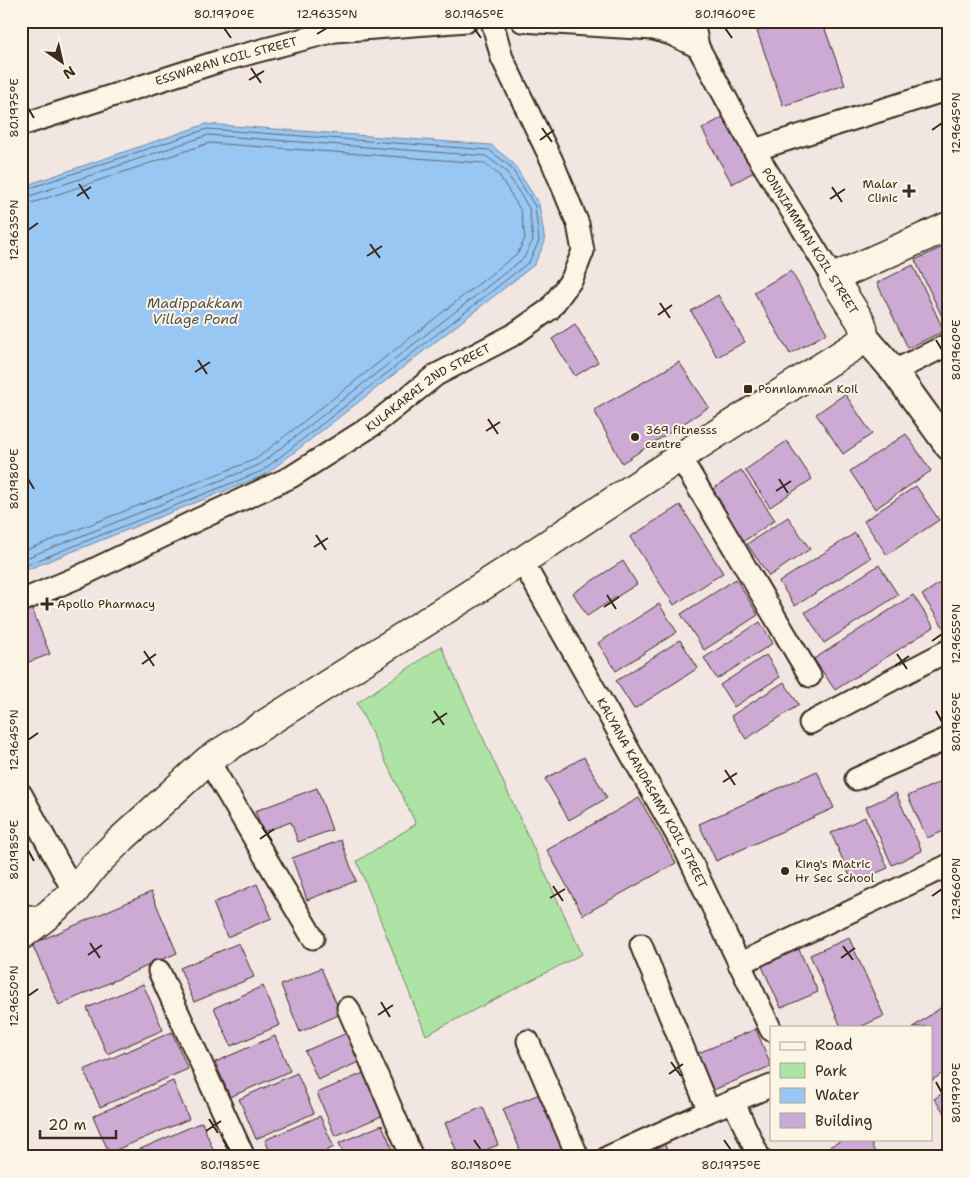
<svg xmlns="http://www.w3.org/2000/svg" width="970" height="1178" font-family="'Shantell Sans',sans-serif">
<rect width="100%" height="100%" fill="#f2e6e2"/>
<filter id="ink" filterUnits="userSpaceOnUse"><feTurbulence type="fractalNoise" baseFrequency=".02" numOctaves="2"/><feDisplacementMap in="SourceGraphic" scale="10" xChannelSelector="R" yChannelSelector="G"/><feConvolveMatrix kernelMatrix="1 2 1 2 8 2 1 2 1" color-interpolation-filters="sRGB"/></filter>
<g filter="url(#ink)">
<path fill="#aee3a6" stroke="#748662" d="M 441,646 L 582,954 L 426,1035 L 357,861 L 416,824 L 357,703 Z"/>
<path fill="#98c7f3" stroke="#73889e" d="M 206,124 L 491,145 L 513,163 L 539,204 L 545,242 L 534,265 L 265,475 L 21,572 L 21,187 Z"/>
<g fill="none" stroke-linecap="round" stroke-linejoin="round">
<g stroke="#606973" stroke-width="1">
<path d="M 21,191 L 207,129 L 489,150 L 510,166 L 535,206 L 539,241 L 529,262 L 262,471 L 21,567"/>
<path d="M 21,197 L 27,197 L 208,135 L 486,156 L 505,170 L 529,208 L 533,240 L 524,258 L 259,465 L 21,560"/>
<path d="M 21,205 L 29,204 L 209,143 L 484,163 L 499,175 L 521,211 L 525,238 L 518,253 L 256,459 L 21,552"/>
</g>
</g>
<g fill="#ccaad4" stroke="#3b2a1e">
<path d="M 786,21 L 822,21 L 845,85 L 783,106 L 757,31 Z"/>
<path d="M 723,117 L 754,172 L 732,184 L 702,129 Z"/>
<path d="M 949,244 L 949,329 L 948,329 L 915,260 Z"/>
<path d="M 913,265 L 944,331 L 908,348 L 877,283 Z"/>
<path d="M 791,271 L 827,333 L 790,354 L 754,292 Z"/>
<path d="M 718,295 L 745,342 L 717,357 L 691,311 Z"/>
<path d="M 575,324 L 598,362 L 575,376 L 552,339 Z"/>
<path d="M 679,362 L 709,407 L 622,463 L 594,410 Z"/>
<path d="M 845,394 L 872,434 L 843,454 L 816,414 Z"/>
<path d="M 906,434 L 931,471 L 875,509 L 850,471 Z"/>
<path d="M 787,441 L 812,479 L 770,507 L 745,470 Z"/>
<path d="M 741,470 L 775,520 L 744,541 L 710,491 Z"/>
<path d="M 916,486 L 939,520 L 887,555 L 864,521 Z"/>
<path d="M 680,505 L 723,573 L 674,605 L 630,537 Z"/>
<path d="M 788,517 L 810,549 L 769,576 L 747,544 Z"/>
<path d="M 855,533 L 871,558 L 795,606 L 779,582 Z"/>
<path d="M 623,561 L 637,584 L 587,616 L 573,593 Z"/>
<path d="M 879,565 L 898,595 L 824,643 L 805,612 Z"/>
<path d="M 949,577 L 949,633 L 948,634 L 922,595 Z"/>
<path d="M 736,579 L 758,615 L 704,650 L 681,614 Z"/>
<path d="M 913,595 L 934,627 L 835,690 L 814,659 Z"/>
<path d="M 659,604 L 677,632 L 616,671 L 598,643 Z"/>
<path d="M 32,609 L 50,654 L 21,665 L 21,614 Z"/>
<path d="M 760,622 L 773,643 L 717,679 L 704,658 Z"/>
<path d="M 680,640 L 698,668 L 634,709 L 616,681 Z"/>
<path d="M 766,655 L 780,677 L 734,707 L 720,685 Z"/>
<path d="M 784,682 L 799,705 L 746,739 L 731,716 Z"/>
<path d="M 584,757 L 607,798 L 569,820 L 545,779 Z"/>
<path d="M 817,771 L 834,808 L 716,861 L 699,824 Z"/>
<path d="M 940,782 L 949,801 L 949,829 L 927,838 L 908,796 Z"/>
<path d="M 317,788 L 332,830 L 298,842 L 291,822 L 263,832 L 255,811 Z"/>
<path d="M 896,793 L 922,851 L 892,865 L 866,807 Z"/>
<path d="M 639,798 L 676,863 L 583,915 L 547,850 Z"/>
<path d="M 865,817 L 888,868 L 853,883 L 831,833 Z"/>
<path d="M 341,840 L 356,881 L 307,900 L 292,858 Z"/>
<path d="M 257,884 L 272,918 L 227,937 L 213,903 Z"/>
<path d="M 151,892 L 177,953 L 59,1005 L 32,944 Z"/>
<path d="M 849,938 L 884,1016 L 860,1027 L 841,1027 L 810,955 Z"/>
<path d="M 239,943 L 254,977 L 194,1002 L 180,968 Z"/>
<path d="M 797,945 L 818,992 L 781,1008 L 760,962 Z"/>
<path d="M 321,968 L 341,1014 L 300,1032 L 281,985 Z"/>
<path d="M 143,984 L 163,1030 L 107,1054 L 87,1008 Z"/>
<path d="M 263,986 L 280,1025 L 231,1046 L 214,1008 Z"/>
<path d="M 949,1002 L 949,1069 L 931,1081 L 931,1027 L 913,1027 Z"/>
<path d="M 756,1029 L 771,1066 L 711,1091 L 696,1054 Z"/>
<path d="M 172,1032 L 188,1069 L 100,1107 L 84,1070 Z"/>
<path d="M 347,1033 L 359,1062 L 318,1080 L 305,1051 Z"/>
<path d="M 275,1036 L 290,1071 L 230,1097 L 215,1062 Z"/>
<path d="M 366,1072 L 384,1115 L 335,1136 L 317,1093 Z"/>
<path d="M 297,1073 L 314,1113 L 256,1139 L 239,1099 Z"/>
<path d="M 173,1081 L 189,1119 L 109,1153 L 93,1116 Z"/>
<path d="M 949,1089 L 949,1119 L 934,1099 Z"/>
<path d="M 542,1093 L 564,1149 L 544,1157 L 523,1157 L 503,1109 Z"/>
<path d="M 483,1107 L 498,1145 L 468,1157 L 459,1157 L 445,1123 Z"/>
<path d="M 320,1116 L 334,1147 L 312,1157 L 272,1157 L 265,1140 Z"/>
<path d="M 202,1122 L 216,1157 L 130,1157 L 129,1154 Z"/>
<path d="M 382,1125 L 396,1157 L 345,1157 L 339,1143 Z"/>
<path d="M 662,1138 L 670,1157 L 624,1157 Z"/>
<path d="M 845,1139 L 869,1139 L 877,1157 L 808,1157 Z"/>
</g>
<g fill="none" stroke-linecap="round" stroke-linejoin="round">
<g stroke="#3b2a1e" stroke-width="25">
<g id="minor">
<path d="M 522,21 L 654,29 L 671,34 L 698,47"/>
<path d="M 693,21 L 698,47 L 754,150 L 833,278"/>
<path id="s1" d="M 21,125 L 220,61 L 335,31 L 467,21"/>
<path d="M 754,150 L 949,89"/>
<path d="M 894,371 L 949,344"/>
<path d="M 680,457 L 810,676"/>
<path id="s2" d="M 522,561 L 687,853 L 771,1030"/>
<path id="s3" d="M 21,601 L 76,578 L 199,519 L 291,477 L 373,425 L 436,375 L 513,335 L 550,309 L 572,279 L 583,251 L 578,224 L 552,161 L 502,58 L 492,21"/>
<path d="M 810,723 L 949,650"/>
<path d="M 208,760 L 313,938"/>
<path d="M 856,779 L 949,738"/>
<path d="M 21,794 L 74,892"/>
<path d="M 21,915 L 43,919"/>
<path d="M 641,945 L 709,1111"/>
<path d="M 739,964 L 949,865"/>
<path d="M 159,971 L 244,1157"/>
<path d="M 348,1008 L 412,1157"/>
<path d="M 528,1041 L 578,1157"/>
<path d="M 733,1101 L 759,1157"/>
<path d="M 608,1157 L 709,1111 L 771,1086"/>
</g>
</g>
<g stroke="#3b2a1e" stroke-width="30">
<path id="tertiary" d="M 864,336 L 894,371 L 949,447"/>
</g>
<g stroke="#3b2a1e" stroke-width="31">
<path id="secondary" d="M 21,936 L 43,919 L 74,892 L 94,866 L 116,844 L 208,760 L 522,561 L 680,457 L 856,345 C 865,339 865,332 861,322 L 833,278 L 949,226"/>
</g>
<use href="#minor" stroke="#fcf5e5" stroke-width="21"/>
<use href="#tertiary" stroke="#fcf5e5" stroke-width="26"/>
<use href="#secondary" stroke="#fcf5e5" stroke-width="28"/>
</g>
</g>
<path fill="none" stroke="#3b2a1e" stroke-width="2" d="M 224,28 L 231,38M 474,28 L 481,38M 725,28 L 732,38M 317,34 L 327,28M 251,68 L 261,83M 249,80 L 264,71M 28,108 L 34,118M 542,128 L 552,142M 932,130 L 942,123M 540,140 L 554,130M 79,184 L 89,199M 832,187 L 842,202M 77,196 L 91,187M 830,199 L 845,189M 28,230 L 38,223M 370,244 L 380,258M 367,256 L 382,246M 660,303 L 670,318M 658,315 L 672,305M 936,340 L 942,350M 198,360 L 207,374M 195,372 L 210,362M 488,419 L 498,434M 486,431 L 500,422M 28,479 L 34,489M 779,479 L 788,493M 776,491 L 791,481M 316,535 L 326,550M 314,547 L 328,538M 607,595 L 616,609M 604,607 L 619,597M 932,641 L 942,634M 144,651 L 154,666M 897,654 L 907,669M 142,664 L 156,654M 895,666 L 909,656M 434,711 L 444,725M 936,711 L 942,722M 432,723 L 447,713M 28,740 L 38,733M 725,770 L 735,785M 723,782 L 737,773M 262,827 L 272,841M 260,839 L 274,829M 28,850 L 34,861M 553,886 L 563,901M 932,896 L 942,889M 550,898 L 565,889M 90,943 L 100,958M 843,946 L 853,960M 88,955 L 102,945M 841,958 L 855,948M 28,996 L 38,989M 381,1002 L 390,1017M 378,1015 L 393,1005M 671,1062 L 681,1076M 669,1074 L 683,1064M 936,1082 L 942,1093M 209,1119 L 218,1133M 206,1131 L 221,1121M 223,1140 L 230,1150M 474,1140 L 481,1150M 724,1140 L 731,1150"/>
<g fill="#3b2a1e" stroke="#fcf5e5" stroke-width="2">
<path d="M906.5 183.5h5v5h5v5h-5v5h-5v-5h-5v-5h5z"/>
<rect x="743" y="384" width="10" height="10" rx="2.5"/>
<circle cx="635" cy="437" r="5"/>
<path d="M44.5 596.5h5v5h5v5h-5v5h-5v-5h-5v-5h5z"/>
<circle cx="785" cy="871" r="5"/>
</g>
<g text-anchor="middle" stroke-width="4" stroke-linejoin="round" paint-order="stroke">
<g font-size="12" fill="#3b2a1e" stroke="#fcf5e5">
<text dy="4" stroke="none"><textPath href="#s1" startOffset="215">ESSWARAN KOIL STREET</textPath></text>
<text transform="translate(810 241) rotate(58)" y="4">PONNIAMMAN KOIL STREET</text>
<text dy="4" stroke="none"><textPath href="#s3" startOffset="461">KULAKARAI 2ND STREET</textPath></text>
<text dy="4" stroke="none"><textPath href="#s2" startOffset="266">KALYANA KANDASAMY KOIL STREET</textPath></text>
</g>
<g font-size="12" fill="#3b2a1e" stroke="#fcf5e5" text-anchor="start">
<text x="898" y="188" text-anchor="end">Malar<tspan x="898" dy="14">Clinic</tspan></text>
<text x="758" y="393">Ponniamman Koil</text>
<text x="645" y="434">369 fitnesss<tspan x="645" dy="14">centre</tspan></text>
<text x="57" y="608">Apollo Pharmacy</text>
<text x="795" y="868">King's Matric<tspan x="795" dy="14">Hr Sec School</tspan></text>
</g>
<g font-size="14" font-style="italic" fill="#525153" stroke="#fcf5e5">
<text x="195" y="308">Madippakkam<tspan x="195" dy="16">Village Pond</tspan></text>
</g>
</g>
<rect width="970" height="1178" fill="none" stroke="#fcf5e5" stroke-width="55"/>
<rect x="770" y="1026" width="162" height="115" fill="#fcf5e5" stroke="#afa495"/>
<rect x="780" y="1042" width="25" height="8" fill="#fcf5e5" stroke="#afa495"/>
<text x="815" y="1050" font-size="15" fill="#3b2a1e">Road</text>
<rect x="780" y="1063" width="25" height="15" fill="#aee3a6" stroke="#afa495"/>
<text x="815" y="1076" font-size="15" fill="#3b2a1e">Park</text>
<rect x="780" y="1088" width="25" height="15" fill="#98c7f3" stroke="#afa495"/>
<text x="815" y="1100" font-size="15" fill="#3b2a1e">Water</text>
<rect x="780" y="1113" width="25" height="15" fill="#ccaad4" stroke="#afa495"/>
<text x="815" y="1126" font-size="15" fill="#3b2a1e">Building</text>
<g transform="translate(62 62) rotate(146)" stroke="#fcf5e5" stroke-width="4" paint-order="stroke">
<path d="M0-4L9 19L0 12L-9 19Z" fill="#3b2a1e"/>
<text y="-8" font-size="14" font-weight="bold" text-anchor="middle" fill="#3b2a1e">N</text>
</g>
<path d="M40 1130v8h76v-8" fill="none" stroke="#3b2a1e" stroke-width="2.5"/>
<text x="48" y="1130" font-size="15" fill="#3b2a1e" stroke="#fcf5e5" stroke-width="4" paint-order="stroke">20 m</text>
<rect x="28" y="28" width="914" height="1122" fill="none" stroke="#3b2a1e" stroke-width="2"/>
<g font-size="12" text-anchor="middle" fill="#3b2a1e">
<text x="224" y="18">80.1970°E</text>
<text x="327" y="18">12.9635°N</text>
<text x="474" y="18">80.1965°E</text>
<text x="725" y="18">80.1960°E</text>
<text transform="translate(14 108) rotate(-90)" y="4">80.1975°E</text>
<text transform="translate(956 123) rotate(-90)" y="4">12.9645°N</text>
<text transform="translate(14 230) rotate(-90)" y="4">12.9635°N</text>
<text transform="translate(956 350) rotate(-90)" y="4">80.1960°E</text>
<text transform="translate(14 479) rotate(-90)" y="4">80.1980°E</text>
<text transform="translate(956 634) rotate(-90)" y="4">12.9655°N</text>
<text transform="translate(956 722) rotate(-90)" y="4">80.1965°E</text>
<text transform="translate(14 740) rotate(-90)" y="4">12.9645°N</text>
<text transform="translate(14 850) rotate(-90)" y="4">80.1985°E</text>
<text transform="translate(956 889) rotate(-90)" y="4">12.9660°N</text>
<text transform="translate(14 996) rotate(-90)" y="4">12.9650°N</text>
<text transform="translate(956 1093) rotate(-90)" y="4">80.1970°E</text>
<text x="230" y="1169">80.1985°E</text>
<text x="481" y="1169">80.1980°E</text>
<text x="731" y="1169">80.1975°E</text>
</g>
</svg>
